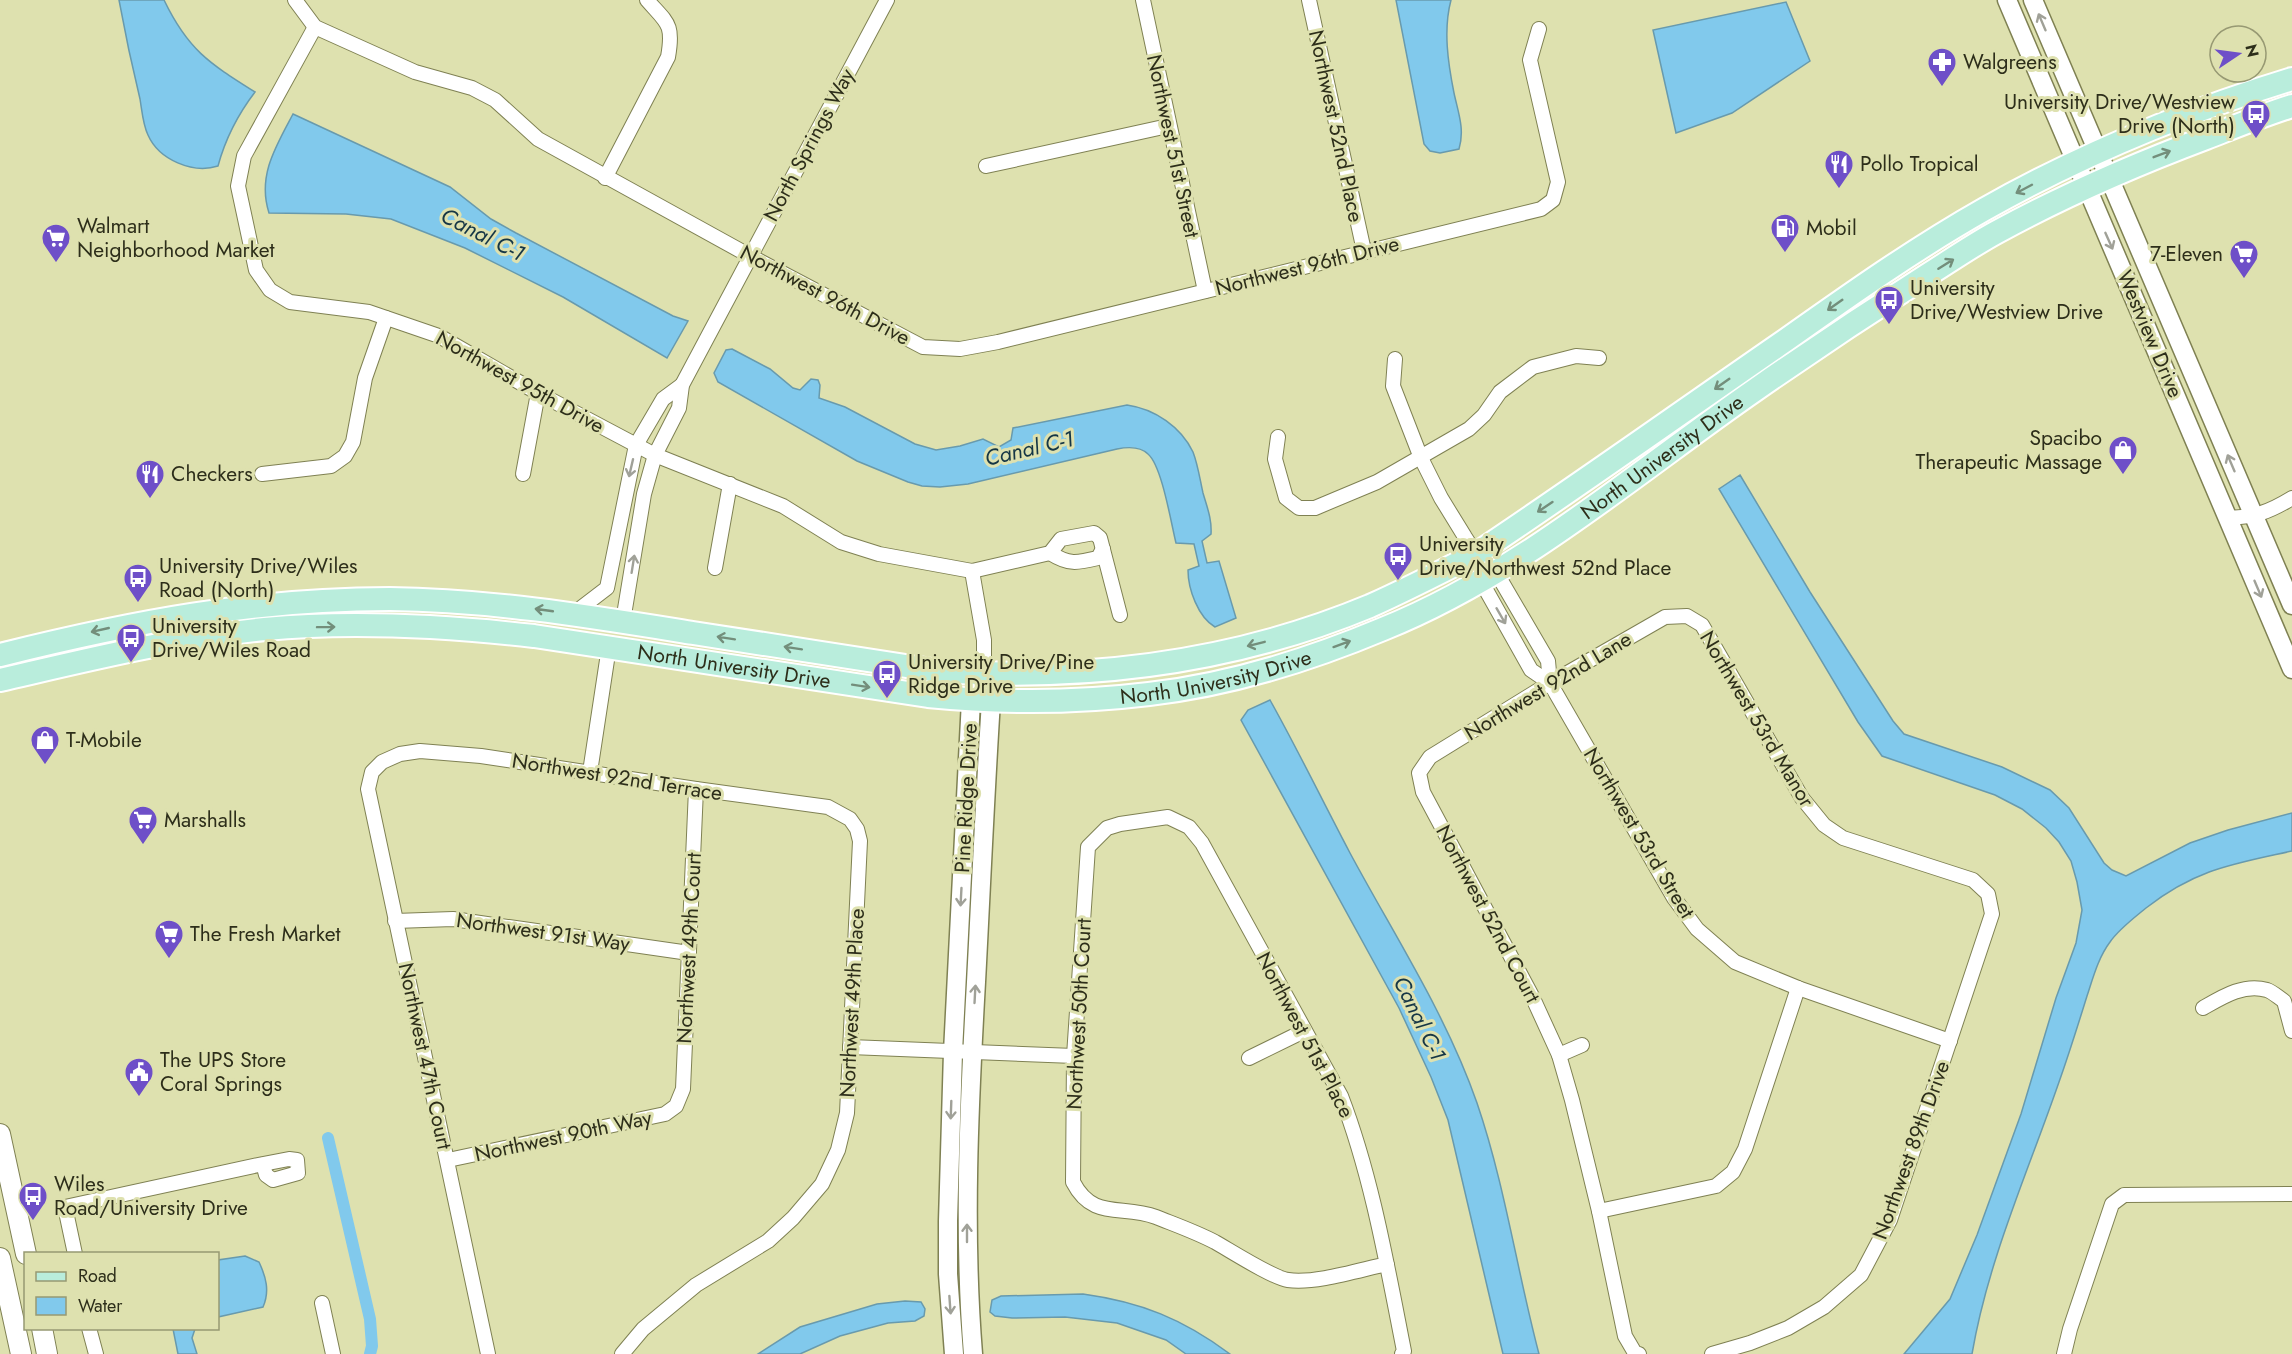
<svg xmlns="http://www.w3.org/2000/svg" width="2292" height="1354" font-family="Jost,sans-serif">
<rect width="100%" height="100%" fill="#dee1af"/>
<g fill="#81c9ec" stroke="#689aad" stroke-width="1.5">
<path d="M 119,0 L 164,0 C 188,50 209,63 255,92 C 239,113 225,140 218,166 C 193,174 159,160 148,135 C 143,125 142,111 140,99 C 132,66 125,33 119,0 Z"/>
<path d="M 1396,0 L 1451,0 C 1443,30 1448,63 1454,93 C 1458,112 1465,129 1459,149 L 1440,153 L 1430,151 L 1424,144 Z"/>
<path d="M 1786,2 L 1810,61 L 1732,113 L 1676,133 L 1653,30 Z"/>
<path d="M 293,114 L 450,187 L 491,219 L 516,233 L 673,316 L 688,321 L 667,358 L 563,297 L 465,248 L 391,219 L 346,214 L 269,213 C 257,176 276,146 293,114 Z"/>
<path d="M 732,349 L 770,369 L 793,388 L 800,390 L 811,379 L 818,380 L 820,385 L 819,398 L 845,407 L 915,444 L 936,450 L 960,446 L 983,439 L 999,447 L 1011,440 L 1013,428 L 1127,405 C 1155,409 1181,427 1193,452 C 1198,465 1200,480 1203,493 C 1207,507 1212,519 1211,534 L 1202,541 L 1207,563 L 1219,561 L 1236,618 L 1215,627 C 1198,617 1188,589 1188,570 L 1199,566 L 1194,544 L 1176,543 C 1171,523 1162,466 1148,454 C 1140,446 1127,447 1117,449 L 968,484 L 940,487 L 922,486 L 908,482 L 857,461 L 718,382 L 714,373 L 726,350 Z"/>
<path d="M 1740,475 L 1810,592 L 1893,721 L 1904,734 L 2002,767 L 2050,790 L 2069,808 L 2104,863 L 2112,870 L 2126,876 L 2190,843 L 2228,830 L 2292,813 L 2292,851 C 2233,864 2196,869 2146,908 C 2134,918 2119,929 2110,942 C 2098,958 2093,978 2087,996 C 2078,1025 2069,1054 2059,1082 C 2028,1172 1988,1260 1972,1354 L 1904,1354 L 1950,1299 L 1977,1235 L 2021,1114 L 2056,998 L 2076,943 L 2082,910 L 2077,882 L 2071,861 L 2059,842 L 2046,828 L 2022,809 L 1995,795 L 1882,756 L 1858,722 L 1719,489 Z"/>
<path d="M 1270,700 C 1298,750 1323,802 1350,853 C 1394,935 1446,1014 1477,1103 C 1505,1185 1517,1271 1539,1354 L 1503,1354 L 1448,1120 L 1431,1077 L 1399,1008 L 1241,720 L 1248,710 Z"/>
<path d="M 245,1256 L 259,1262 C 266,1277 270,1291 263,1307 L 218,1317 L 218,1260 Z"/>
<path d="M 1083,1294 C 1141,1302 1183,1319 1230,1354 L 1186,1354 L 1166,1340 L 1117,1323 L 1065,1317 L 1012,1318 L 995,1316 L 990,1312 L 992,1300 L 1001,1296 Z"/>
<path d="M 905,1301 L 921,1302 L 925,1309 L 924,1316 L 915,1321 L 888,1323 L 840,1336 L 800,1354 L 758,1354 L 800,1327 L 877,1304 Z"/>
<path d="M 173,1329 L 195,1329 L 192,1338 L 197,1354 L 178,1354 Z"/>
</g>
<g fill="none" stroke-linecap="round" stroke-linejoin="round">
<path stroke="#81c9ec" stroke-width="12" d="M 328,1138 L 370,1319 L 372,1346 L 370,1354"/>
<g stroke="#7f8153" stroke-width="16">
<g id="minor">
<path d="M 295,0 L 315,27 L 415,72 L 472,88 L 495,100 L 538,139 L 750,256 L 923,347 L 960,349 L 998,342 L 1541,209 L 1553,200 L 1558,182 L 1530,60 L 1539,29"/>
<path d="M 1143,0 L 1205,291"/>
<path d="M 1309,0 L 1364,251"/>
<path d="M 315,27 L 244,156 L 238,186 L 256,270 L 270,290 L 290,302 L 369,312 L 439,336 L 538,393 L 655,455 L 783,506 L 841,542 L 879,554 L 972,571 L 1050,553 L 1061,539 L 1094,533 L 1100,538 L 1120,615"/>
<path d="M 986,166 L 1168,126"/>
<path d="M 605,178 L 668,57 C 674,23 667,23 647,0"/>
<path d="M 1395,359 L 1393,386 L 1421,458 L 1441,498 L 1465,537 L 1476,554 L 1496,572 L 1548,661 L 1550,683"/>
<path d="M 1278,437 L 1275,459 L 1286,498 L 1299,508 L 1315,508 L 1377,482 L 1469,429 L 1484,415 L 1500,392 L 1533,367 L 1576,356 L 1599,358"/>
<path d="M 262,474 L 331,466 L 345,456 L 353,442 L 365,378 L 386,318"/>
<path d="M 523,474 L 538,393"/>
<path d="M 2228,518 C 2255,517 2269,512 2292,498"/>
<path d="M 1050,553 C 1069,565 1077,563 1098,558 L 1103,549"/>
<path d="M 1476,554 L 1481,581 L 1531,670 L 1550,683 L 1674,898 L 1697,929 L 1735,962 L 1798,988 L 1950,1041"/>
<path d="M 715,568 L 730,484"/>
<path d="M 972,571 L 984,640 L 984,674"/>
<path d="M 573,614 L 607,588 L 636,445 L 663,399 L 682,385"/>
<path d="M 623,621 L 644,494 L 655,455 L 679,408 L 682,385 L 887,0"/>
<path d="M 590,772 L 609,647"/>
<path d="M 395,921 L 453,919 L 689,953"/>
<path d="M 2203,1008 C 2222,997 2244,983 2267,990 C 2273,992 2279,998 2284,1001 L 2292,1031"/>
<path d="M 850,1047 L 1074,1056"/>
<path d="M 1559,1055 L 1582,1045"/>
<path d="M 1249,1058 L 1304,1031"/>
<path d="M 448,1160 L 665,1114 L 676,1106 L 683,1089 L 696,789"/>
<path d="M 1599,1211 L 1716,1186 L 1733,1172 L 1745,1149 L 1798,988"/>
<path d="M 75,1254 L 65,1207 L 263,1164 L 289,1159 L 297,1160 L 298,1173 L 273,1180 L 266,1175 L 263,1164"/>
<path d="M 1387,1264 C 1359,1270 1315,1284 1288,1280 C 1273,1278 1231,1251 1215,1242 C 1196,1232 1176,1225 1156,1217 C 1122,1204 1093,1221 1073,1182 L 1074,1056 L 1088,847 L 1107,828 L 1120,824 L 1168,817 L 1189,827 L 1202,843 L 1341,1096 C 1372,1177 1387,1265 1404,1351 L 1402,1354"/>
<path d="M 322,1303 L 333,1354"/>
<path d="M 89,1328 L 96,1354"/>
<path d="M 488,1354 L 368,789 L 372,772 L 382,762 L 400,754 L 420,751 L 481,756 L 696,789 L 828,807 L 850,819 L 857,829 L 860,841 L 847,1113 L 838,1150 L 822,1184 L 793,1218 L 768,1241 L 696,1285 L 643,1329 L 622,1354"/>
<path d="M 1639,1354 L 1635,1353 L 1625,1336 L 1599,1211 L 1572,1100 L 1559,1055 L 1532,996 L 1423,792 L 1419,773 L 1430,757 L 1550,683 L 1665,617 L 1687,616 L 1702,625 L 1802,798 L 1824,825 L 1843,838 L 1973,880 L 1988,894 L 1992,914 L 1890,1220 L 1861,1275 L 1824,1307 L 1788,1328 L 1750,1343 L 1712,1354"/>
<path d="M 2064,1354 L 2070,1329 L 2112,1204 L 2124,1195 L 2292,1194"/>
</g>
</g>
<g stroke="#7f8153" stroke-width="21">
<g id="tertiary">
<path d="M 2007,0 L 2292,669"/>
<path d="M 2033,0 L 2292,605"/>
<path d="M 954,1354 L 948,1274 L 948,1221 L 953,1052 L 971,700 L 984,674"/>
<path d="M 973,1354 C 963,1230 969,1106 976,982 C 981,888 985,794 991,701 L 988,688"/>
</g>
</g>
<g stroke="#7f8153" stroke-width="22">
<g id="secondary">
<path d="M 0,1134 L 26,1254"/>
<path d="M 0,1258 L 21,1354"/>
<path d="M 42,1328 L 47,1354"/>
</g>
</g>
<g stroke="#fff" stroke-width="26">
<g id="primary">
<path d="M 0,655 C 132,622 253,599 390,599 C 492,600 593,617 693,633 C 775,646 856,658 938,671 C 1085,681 1233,663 1370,606 C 1406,590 1441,572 1476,554 C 1581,484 1683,411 1786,340 C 1851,294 1916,248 1985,209 C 2081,155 2187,111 2292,79"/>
<path id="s1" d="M 0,680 C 87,660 175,638 265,629 C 353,621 445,626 534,636 L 928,696 C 1001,703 1075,703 1149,694 C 1229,685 1309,660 1383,629 C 1520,574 1635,473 1755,390 C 1811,351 1868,313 1926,276 C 1950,261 1973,245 1997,232 C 2065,195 2134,165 2206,138 C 2234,127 2263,115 2292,106"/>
</g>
</g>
<use href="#minor" stroke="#fff" stroke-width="14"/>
<use href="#tertiary" stroke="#fff" stroke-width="18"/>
<use href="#secondary" stroke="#fff" stroke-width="20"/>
<use href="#primary" stroke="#b9eddc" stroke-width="22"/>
</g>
<defs><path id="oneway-shaft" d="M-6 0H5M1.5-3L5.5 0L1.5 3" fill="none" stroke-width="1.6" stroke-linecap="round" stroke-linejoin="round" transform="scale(1.5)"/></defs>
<g stroke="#a0a198">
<use href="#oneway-shaft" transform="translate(2042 22) rotate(-113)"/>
<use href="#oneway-shaft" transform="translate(2109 241) rotate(66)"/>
<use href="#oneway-shaft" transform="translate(2231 463) rotate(-113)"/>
<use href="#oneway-shaft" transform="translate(631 468) rotate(103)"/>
<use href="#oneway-shaft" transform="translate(633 564) rotate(-81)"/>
<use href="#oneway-shaft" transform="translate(2258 589) rotate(67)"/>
<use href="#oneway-shaft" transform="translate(1501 616) rotate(60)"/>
<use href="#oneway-shaft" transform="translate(961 897) rotate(93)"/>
<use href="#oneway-shaft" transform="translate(975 994) rotate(-87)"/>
<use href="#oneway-shaft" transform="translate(951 1110) rotate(92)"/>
<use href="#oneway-shaft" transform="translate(967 1233) rotate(-90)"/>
<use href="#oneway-shaft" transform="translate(950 1305) rotate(86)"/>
</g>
<g stroke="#738e7b">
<use href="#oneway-shaft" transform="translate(2162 154) rotate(-21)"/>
<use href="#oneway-shaft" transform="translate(2024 189) rotate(152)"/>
<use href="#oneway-shaft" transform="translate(1946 264) rotate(-32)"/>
<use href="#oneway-shaft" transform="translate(1835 305) rotate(145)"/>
<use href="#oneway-shaft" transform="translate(1722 384) rotate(145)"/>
<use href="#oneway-shaft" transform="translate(1545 507) rotate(146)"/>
<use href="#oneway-shaft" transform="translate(544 610) rotate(-172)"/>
<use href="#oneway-shaft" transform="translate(326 627) rotate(-1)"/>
<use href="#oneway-shaft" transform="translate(100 630) rotate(167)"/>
<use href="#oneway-shaft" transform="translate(726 638) rotate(-171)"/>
<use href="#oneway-shaft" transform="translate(1256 644) rotate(166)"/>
<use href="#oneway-shaft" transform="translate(1342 644) rotate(-20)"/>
<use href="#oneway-shaft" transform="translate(793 648) rotate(-171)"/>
<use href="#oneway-shaft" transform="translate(861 686) rotate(9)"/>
</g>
<defs>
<g id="pharmacy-pin" transform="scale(1.5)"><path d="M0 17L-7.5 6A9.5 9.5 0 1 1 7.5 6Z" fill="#6e4fc8" stroke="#dee1af"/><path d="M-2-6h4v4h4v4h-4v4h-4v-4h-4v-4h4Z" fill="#fff"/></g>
<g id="bus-pin" transform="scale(1.5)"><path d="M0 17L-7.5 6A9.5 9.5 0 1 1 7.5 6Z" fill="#6e4fc8" stroke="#dee1af"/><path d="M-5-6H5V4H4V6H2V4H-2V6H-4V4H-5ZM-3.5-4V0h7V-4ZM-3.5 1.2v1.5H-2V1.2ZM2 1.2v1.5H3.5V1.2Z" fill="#fff"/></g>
<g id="restaurant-pin" transform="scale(1.5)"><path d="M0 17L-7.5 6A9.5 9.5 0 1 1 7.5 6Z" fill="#6e4fc8" stroke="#dee1af"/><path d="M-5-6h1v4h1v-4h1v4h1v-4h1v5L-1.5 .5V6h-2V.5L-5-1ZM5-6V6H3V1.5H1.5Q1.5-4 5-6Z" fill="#fff"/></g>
<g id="fuel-pin" transform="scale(1.5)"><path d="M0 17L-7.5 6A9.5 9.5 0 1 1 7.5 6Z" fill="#6e4fc8" stroke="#dee1af"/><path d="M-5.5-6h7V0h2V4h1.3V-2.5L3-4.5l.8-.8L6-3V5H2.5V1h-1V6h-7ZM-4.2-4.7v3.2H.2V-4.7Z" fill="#fff"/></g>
<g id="supermarket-pin" transform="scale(1.5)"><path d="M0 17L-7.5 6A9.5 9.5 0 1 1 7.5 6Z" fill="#6e4fc8" stroke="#dee1af"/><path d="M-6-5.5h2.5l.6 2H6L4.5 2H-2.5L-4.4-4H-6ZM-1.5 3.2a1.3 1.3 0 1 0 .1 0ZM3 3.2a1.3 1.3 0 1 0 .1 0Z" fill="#fff"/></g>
<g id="shop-pin" transform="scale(1.5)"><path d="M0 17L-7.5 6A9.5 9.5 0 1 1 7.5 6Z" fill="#6e4fc8" stroke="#dee1af"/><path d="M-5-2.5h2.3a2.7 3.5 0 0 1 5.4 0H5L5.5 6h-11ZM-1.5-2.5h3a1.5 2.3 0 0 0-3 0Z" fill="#fff"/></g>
<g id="civic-pin" transform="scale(1.5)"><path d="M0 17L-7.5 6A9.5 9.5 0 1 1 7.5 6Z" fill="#6e4fc8" stroke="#dee1af"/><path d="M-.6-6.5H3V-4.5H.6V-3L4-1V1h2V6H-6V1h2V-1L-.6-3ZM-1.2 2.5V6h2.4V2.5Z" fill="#fff"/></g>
</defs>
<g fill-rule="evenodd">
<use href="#pharmacy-pin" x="1942" y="62"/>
<use href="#bus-pin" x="2256" y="114"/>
<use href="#restaurant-pin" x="1839" y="164"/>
<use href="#fuel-pin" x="1785" y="228"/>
<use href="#supermarket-pin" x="56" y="238"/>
<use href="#supermarket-pin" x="2244" y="254"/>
<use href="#bus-pin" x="1889" y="300"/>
<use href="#shop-pin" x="2123" y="450"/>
<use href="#restaurant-pin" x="150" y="474"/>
<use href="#bus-pin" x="1398" y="556"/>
<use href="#bus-pin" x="138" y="578"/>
<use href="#bus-pin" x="131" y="638"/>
<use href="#bus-pin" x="887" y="674"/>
<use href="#shop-pin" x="45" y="740"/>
<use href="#supermarket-pin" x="143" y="820"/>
<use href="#supermarket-pin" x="169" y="934"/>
<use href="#civic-pin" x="139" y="1072"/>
<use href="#bus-pin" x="33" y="1196"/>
</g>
<g text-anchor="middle" stroke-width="6" stroke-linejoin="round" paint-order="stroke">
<g font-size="21" fill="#2d2e1a" stroke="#dee1af" text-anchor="start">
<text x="1963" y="69">Walgreens</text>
<text x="2235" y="109" text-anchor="end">University Drive/Westview<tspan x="2235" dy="24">Drive (North)</tspan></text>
<text x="1860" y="171">Pollo Tropical</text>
<text x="77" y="233">Walmart<tspan x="77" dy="24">Neighborhood Market</tspan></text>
<text x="1806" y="235">Mobil</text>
<text x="2223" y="261" text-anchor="end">7-Eleven</text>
<text x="1910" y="295">University<tspan x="1910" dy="24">Drive/Westview Drive</tspan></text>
<text x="2102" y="445" text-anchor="end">Spacibo<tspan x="2102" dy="24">Therapeutic Massage</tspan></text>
<text x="171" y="481">Checkers</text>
<text x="1419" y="551">University<tspan x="1419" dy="24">Drive/Northwest 52nd Place</tspan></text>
<text x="159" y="573">University Drive/Wiles<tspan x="159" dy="24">Road (North)</tspan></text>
<text x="152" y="633">University<tspan x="152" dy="24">Drive/Wiles Road</tspan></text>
<text x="908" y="669">University Drive/Pine<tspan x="908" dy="24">Ridge Drive</tspan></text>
<text x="66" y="747">T-Mobile</text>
<text x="164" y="827">Marshalls</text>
<text x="190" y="941">The Fresh Market</text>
<text x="160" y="1067">The UPS Store<tspan x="160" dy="24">Coral Springs</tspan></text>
<text x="54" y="1191">Wiles<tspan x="54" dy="24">Road/University Drive</tspan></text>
</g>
<g font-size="21" fill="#2d2e1a" stroke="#dee1af">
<text transform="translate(1336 126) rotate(78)" y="7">Northwest 52nd Place</text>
<text transform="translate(809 145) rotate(-62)" y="7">North Springs Way</text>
<text transform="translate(1173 146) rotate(78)" y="7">Northwest 51st Street</text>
<text transform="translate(1307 266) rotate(-14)" y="7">Northwest 96th Drive</text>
<text transform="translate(825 295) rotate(28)" y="7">Northwest 96th Drive</text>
<text transform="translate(2150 334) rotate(67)" y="7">Westview Drive</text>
<text transform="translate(520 382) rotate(29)" y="7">Northwest 95th Drive</text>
<text dy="7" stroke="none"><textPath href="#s1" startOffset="1732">North University Drive</textPath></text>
<text dy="7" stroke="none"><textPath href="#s1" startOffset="742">North University Drive</textPath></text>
<text dy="7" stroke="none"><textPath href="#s1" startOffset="1228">North University Drive</textPath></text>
<text transform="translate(1548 686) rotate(-31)" y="7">Northwest 92nd Lane</text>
<text transform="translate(1757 719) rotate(59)" y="7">Northwest 53rd Manor</text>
<text transform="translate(617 777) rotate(9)" y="7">Northwest 92nd Terrace</text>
<text transform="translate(966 798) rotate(-87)" y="7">Pine Ridge Drive</text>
<text transform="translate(1639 833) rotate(59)" y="7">Northwest 53rd Street</text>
<text transform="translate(1488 914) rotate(62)" y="7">Northwest 52nd Court</text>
<text transform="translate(543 932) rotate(8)" y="7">Northwest 91st Way</text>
<text transform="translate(689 948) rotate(-87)" y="7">Northwest 49th Court</text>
<text transform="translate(852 1003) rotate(-87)" y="7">Northwest 49th Place</text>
<text transform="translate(1079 1014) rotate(-87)" y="7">Northwest 50th Court</text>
<text transform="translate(1305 1035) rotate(62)" y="7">Northwest 51st Place</text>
<text transform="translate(425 1056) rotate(78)" y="7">Northwest 47th Court</text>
<text transform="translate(563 1136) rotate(-12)" y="7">Northwest 90th Way</text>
<text transform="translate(1911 1150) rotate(-70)" y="7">Northwest 89th Drive</text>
</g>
<g font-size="22" font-style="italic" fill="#153645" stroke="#dee1af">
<text transform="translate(483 234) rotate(27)" y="8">Canal C-1</text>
<text transform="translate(1029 448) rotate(-13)" y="8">Canal C-1</text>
<text transform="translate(1420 1018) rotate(64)" y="8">Canal C-1</text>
</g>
</g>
<rect x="24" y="1252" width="195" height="78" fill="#dee1af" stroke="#979973" stroke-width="1.5"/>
<rect x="36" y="1272" width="30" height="9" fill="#b9eddc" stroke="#979973" stroke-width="1.5"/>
<text x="78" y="1282" font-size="18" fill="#2d2e1a">Road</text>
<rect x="36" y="1297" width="30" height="18" fill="#81c9ec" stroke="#979973" stroke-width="1.5"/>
<text x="78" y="1312" font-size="18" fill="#2d2e1a">Water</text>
<g transform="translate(2238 54) rotate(77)"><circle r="28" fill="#dee1af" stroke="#979973" stroke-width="1.5"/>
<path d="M0-4.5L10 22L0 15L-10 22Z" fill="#6e4fc8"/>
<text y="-9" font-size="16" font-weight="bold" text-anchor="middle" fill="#2d2e1a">N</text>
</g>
</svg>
